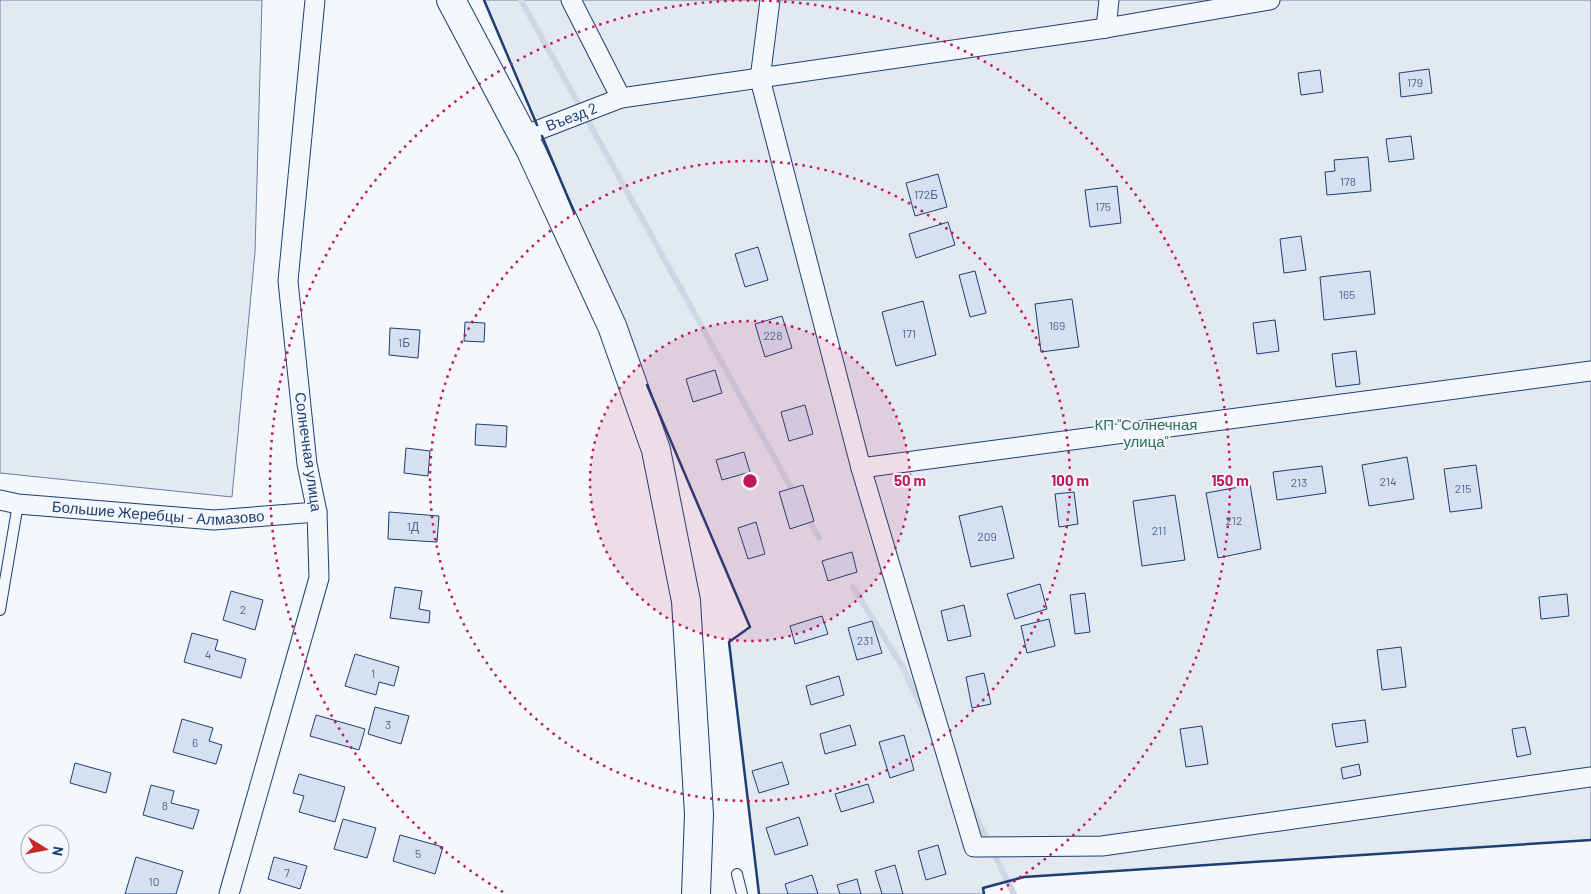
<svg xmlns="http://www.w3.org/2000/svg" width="1591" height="894" font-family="Barlow,sans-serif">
<rect width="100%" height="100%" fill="#f4f7fb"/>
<g fill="#e3e9f0" stroke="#687fa3">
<path d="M 0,0 L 262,0 L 255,252 L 232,497 L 0,473 Z"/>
<path d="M 484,0 L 1591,0 L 1591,840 L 1024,877 L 983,888 L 984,894 L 759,894 L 729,642 L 750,627 Z"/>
</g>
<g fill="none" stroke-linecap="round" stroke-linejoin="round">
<g stroke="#cfd7e4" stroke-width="6">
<path d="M 521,0 L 795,495"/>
<path d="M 806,515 L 819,538"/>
<path d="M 853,587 L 902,666 L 926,716"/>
<path d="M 969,803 L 1014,894"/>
</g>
</g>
<g fill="#d5e0f0" stroke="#1d3f73">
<path d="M 1429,69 L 1432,93 L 1401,97 L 1399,73 Z"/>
<path d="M 1320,70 L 1323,92 L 1301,95 L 1298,73 Z"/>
<path d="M 1411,136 L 1414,159 L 1389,162 L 1386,139 Z"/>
<path d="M 1368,157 L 1371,191 L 1327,195 L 1325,172 L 1335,171 L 1334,160 Z"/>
<path d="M 938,174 L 947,207 L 915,216 L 906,183 Z"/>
<path d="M 1117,186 L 1121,223 L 1090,227 L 1085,190 Z"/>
<path d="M 948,222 L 955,245 L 916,258 L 909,234 Z"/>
<path d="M 1301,236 L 1306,270 L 1284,273 L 1280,239 Z"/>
<path d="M 758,247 L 768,280 L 745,287 L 735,254 Z"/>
<path d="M 975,271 L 986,313 L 970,317 L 959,275 Z"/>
<path d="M 1370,271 L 1375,314 L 1324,320 L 1320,277 Z"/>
<path d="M 1072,299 L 1079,347 L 1041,352 L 1035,304 Z"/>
<path d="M 923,301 L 936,355 L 896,366 L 882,312 Z"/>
<path d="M 782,316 L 792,348 L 765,357 L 755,324 Z"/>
<path d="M 1275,320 L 1279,351 L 1257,354 L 1253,323 Z"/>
<path d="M 465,322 L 485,323 L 484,342 L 464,341 Z"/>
<path d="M 390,328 L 420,330 L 418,358 L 389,355 Z"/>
<path d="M 1356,351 L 1360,384 L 1336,387 L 1332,354 Z"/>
<path d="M 715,370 L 722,393 L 693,402 L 686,379 Z"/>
<path d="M 805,405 L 813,434 L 789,441 L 781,412 Z"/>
<path d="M 476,424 L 507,426 L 506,447 L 475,445 Z"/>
<path d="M 406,448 L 430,451 L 428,476 L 404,473 Z"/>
<path d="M 744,452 L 750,472 L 722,480 L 716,460 Z"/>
<path d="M 1407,457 L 1414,499 L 1369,506 L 1362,465 Z"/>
<path d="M 1476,465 L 1482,508 L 1450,512 L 1444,469 Z"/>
<path d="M 1322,466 L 1326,493 L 1277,500 L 1273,472 Z"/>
<path d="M 803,485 L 814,521 L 790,529 L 779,492 Z"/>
<path d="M 1250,485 L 1261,549 L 1218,558 L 1206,493 Z"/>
<path d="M 1074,492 L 1078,524 L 1059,527 L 1055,494 Z"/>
<path d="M 1175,495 L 1185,560 L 1142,566 L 1133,501 Z"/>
<path d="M 1002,506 L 1014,558 L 971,567 L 959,516 Z"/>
<path d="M 389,512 L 439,516 L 437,542 L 388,539 Z"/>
<path d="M 756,522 L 765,554 L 748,559 L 738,528 Z"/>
<path d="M 852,552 L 857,572 L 828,581 L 822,561 Z"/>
<path d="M 1040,584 L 1047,609 L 1015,619 L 1007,594 Z"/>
<path d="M 395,587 L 422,591 L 419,609 L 430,611 L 429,623 L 390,618 Z"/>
<path d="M 231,591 L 263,600 L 255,630 L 223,620 Z"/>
<path d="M 1085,593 L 1090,632 L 1075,634 L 1070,595 Z"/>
<path d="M 1567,594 L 1569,616 L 1541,619 L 1539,597 Z"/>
<path d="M 964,605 L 971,636 L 948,641 L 941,611 Z"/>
<path d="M 822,616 L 828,634 L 795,644 L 790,626 Z"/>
<path d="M 1049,619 L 1055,646 L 1027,653 L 1021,626 Z"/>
<path d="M 872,621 L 882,653 L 857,660 L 848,628 Z"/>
<path d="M 192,633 L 218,640 L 215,650 L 246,659 L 241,678 L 184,662 Z"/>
<path d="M 1401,647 L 1406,687 L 1382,690 L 1377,650 Z"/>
<path d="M 355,654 L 399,667 L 394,686 L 379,682 L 376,695 L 345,686 Z"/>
<path d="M 984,673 L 991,704 L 972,708 L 966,677 Z"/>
<path d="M 839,676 L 844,695 L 811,705 L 806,686 Z"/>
<path d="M 375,707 L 409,716 L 401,744 L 368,734 Z"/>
<path d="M 316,715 L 365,729 L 359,750 L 310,736 Z"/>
<path d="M 182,719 L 213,728 L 209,741 L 222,745 L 216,764 L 173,752 Z"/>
<path d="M 1365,720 L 1368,742 L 1336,747 L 1332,724 Z"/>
<path d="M 850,725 L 856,745 L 825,754 L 820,734 Z"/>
<path d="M 1202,726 L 1208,764 L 1186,767 L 1180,729 Z"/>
<path d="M 1525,727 L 1531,754 L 1517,757 L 1512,729 Z"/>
<path d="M 904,735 L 914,770 L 890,778 L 879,742 Z"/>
<path d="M 782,762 L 789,784 L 759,793 L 752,771 Z"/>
<path d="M 75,763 L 111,773 L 106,793 L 70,783 Z"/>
<path d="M 1359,764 L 1361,775 L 1343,779 L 1341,768 Z"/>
<path d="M 299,774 L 345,787 L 335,822 L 299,812 L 304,796 L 293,793 Z"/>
<path d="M 868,784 L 874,802 L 841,812 L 835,794 Z"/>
<path d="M 151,785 L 174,791 L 171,803 L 199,810 L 193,829 L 143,815 Z"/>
<path d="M 799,817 L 808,845 L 775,855 L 766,828 Z"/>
<path d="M 343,819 L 376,828 L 367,858 L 334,849 Z"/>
<path d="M 400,835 L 443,847 L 435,874 L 393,861 Z"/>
<path d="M 938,845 L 946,874 L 926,880 L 918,851 Z"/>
<path d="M 136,857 L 183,871 L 176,894 L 125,894 Z"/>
<path d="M 274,857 L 307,866 L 300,889 L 268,879 Z"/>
<path d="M 895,865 L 903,894 L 882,894 L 875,871 Z"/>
<path d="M 812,875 L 818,894 L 788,894 L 785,884 Z"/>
<path d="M 857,879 L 861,894 L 840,894 L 837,885 Z"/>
</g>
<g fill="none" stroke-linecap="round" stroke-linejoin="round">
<g stroke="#1d3f73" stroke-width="12">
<g id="service">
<path d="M 0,610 L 18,504"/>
<path d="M 737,874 L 742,894"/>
</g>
</g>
<g stroke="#1d3f73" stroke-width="21">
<g id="minor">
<path d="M 571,0 L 621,98"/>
<path d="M 770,0 L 760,79 L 861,468 L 1591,371"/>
<path d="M 1106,28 L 1109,0"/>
<path id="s1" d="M 523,136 L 621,98 L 1106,28 L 1270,0"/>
<path d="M 861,468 L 974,847 L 1102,846 L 1591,777"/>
<path id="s2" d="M 0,500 L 18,504 L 214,520 L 317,512"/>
<path d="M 229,894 L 319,578 L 317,512 L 307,464 L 288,281 L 315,0"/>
</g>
</g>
<g stroke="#1d3f73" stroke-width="30">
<path id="secondary" d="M 451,0 L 531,151 L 612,326 L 656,450 L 686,601 L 699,814 L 696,894"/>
</g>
<use href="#service" stroke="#f4f7fb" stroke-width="10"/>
<use href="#minor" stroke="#f4f7fb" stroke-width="19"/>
<use href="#secondary" stroke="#f4f7fb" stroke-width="28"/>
<g stroke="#1d3f73" stroke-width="2.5">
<path d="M 484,0 L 537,125"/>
<path d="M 542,136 L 574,212"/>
<path d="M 647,385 L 750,627 L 729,642 L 759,894"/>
<path d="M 984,894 L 983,888 L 1024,877 L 1591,840"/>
</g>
</g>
<circle cx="750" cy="481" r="160" fill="#c2185b" fill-opacity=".12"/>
<g fill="none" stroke="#c2185b" stroke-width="2.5" stroke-dasharray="2.5 5">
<circle cx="750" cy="481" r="160"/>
<circle cx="750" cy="481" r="320"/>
<path d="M503 892A480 480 0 1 1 997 892"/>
</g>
<g text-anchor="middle" stroke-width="4" stroke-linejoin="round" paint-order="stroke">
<g font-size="12" fill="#4b6792">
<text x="1415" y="87">179</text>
<text x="1348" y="186">178</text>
<text x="926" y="199">172Б</text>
<text x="1103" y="211">175</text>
<text x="1347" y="299">165</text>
<text x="1057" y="330">169</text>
<text x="909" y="338">171</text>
<text x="773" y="340">228</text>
<text x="404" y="347">1Б</text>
<text x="1388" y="486">214</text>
<text x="1299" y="487">213</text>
<text x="1463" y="493">215</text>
<text x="1234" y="525">212</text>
<text x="413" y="531">1Д</text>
<text x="1159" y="535">211</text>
<text x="987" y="541">209</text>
<text x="243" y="614">2</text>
<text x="865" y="645">231</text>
<text x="208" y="659">4</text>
<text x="373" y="678">1</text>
<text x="388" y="729">3</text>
<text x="195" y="747">6</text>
<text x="165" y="810">8</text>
<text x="418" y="858">5</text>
<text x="287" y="877">7</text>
<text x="154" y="886">10</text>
</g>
<g font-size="15" fill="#1d3f73" stroke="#f4f7fb">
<text dy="5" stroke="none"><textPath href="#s1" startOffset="52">Въезд 2</textPath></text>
<text transform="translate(308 452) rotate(82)" y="5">Солнечная улица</text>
<text dy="5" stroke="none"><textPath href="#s2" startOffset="159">Большие Жеребцы - Алмазово</textPath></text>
</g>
<g font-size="15" fill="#2c6c60" stroke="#f4f7fb">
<text x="1146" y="430">КП "Солнечная<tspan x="1146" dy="17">улица"</tspan></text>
</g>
</g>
<circle cx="750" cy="481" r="8" fill="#c2185b" stroke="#f4f7fb" stroke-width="2.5"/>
<g font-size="15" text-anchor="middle" font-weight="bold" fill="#c2185b" stroke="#f4f7fb" stroke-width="4" stroke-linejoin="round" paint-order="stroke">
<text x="910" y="486">50 m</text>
<text x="1070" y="486">100 m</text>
<text x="1230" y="486">150 m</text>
</g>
<g transform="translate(45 849) rotate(100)"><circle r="24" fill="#f4f7fb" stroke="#9eadc5"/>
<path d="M0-4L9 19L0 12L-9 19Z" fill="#c62828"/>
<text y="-8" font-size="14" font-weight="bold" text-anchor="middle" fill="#1d3f73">N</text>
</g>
</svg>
